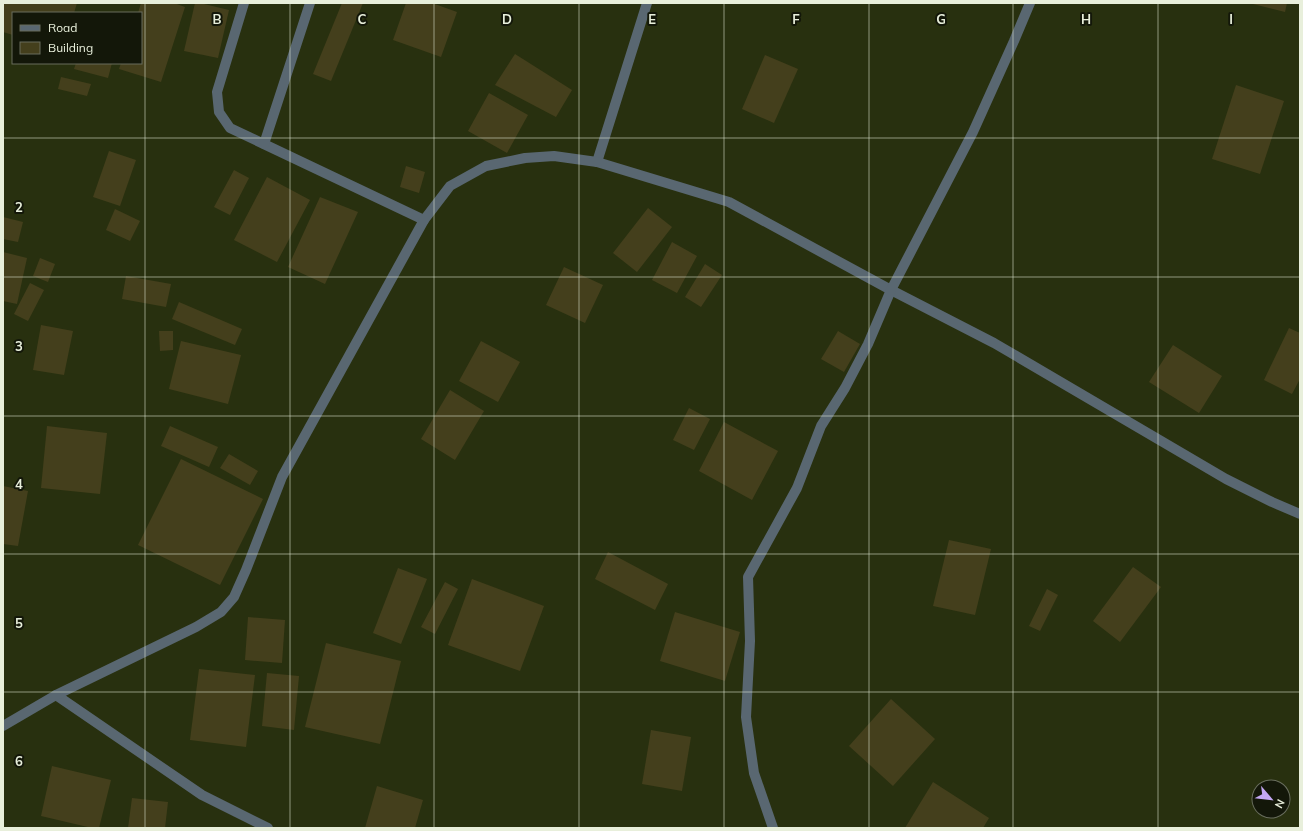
<svg xmlns="http://www.w3.org/2000/svg" width="1303" height="831" font-family="Mulish,sans-serif">
<rect width="100%" height="100%" fill="#28300f"/>
<g fill="#443f1c">
<path d="M 3,3 L 77,3 L 74,13 L 13,13 L 13,35 L 3,32 Z"/>
<path d="M 141,3 L 174,3 L 185,7 L 161,82 L 119,69 L 121,63 L 141,63 L 141,13 L 138,13 Z"/>
<path d="M 195,3 L 200,3 L 229,10 L 218,58 L 184,51 Z"/>
<path d="M 342,3 L 363,3 L 331,81 L 313,74 Z"/>
<path d="M 406,3 L 432,3 L 457,12 L 441,57 L 393,40 Z"/>
<path d="M 1249,3 L 1287,3 L 1285,12 Z"/>
<path d="M 515,54 L 572,90 L 556,117 L 495,85 Z"/>
<path d="M 765,55 L 798,69 L 774,123 L 742,109 Z"/>
<path d="M 76,63 L 112,63 L 108,78 L 74,69 Z"/>
<path d="M 61,77 L 91,84 L 87,96 L 58,89 Z"/>
<path d="M 1236,85 L 1284,101 L 1260,174 L 1212,159 Z"/>
<path d="M 489,93 L 528,115 L 507,153 L 468,131 Z"/>
<path d="M 109,151 L 136,160 L 120,206 L 93,197 Z"/>
<path d="M 406,166 L 425,172 L 419,193 L 400,187 Z"/>
<path d="M 234,170 L 249,178 L 230,215 L 214,207 Z"/>
<path d="M 267,177 L 310,200 L 277,262 L 234,240 Z"/>
<path d="M 320,197 L 358,212 L 325,284 L 288,267 Z"/>
<path d="M 648,208 L 672,227 L 637,272 L 613,253 Z"/>
<path d="M 115,209 L 140,221 L 130,241 L 106,230 Z"/>
<path d="M 3,217 L 23,222 L 18,242 L 3,239 Z"/>
<path d="M 672,242 L 697,256 L 677,293 L 652,280 Z"/>
<path d="M 3,252 L 27,258 L 17,304 L 3,301 Z"/>
<path d="M 40,258 L 55,264 L 48,282 L 33,276 Z"/>
<path d="M 705,264 L 722,275 L 701,307 L 685,297 Z"/>
<path d="M 564,267 L 603,285 L 585,323 L 546,305 Z"/>
<path d="M 126,276 L 171,284 L 166,307 L 122,299 Z"/>
<path d="M 30,283 L 44,290 L 28,321 L 14,314 Z"/>
<path d="M 179,302 L 242,329 L 235,345 L 172,319 Z"/>
<path d="M 41,325 L 73,331 L 64,375 L 33,370 Z"/>
<path d="M 1289,328 L 1300,333 L 1300,379 L 1292,394 L 1264,380 Z"/>
<path d="M 159,331 L 173,331 L 173,350 L 160,351 Z"/>
<path d="M 838,331 L 860,344 L 844,372 L 821,359 Z"/>
<path d="M 181,341 L 241,355 L 228,404 L 169,389 Z"/>
<path d="M 481,341 L 520,362 L 498,402 L 459,381 Z"/>
<path d="M 1173,345 L 1222,376 L 1199,413 L 1149,382 Z"/>
<path d="M 450,390 L 484,411 L 455,460 L 421,439 Z"/>
<path d="M 689,408 L 710,419 L 694,450 L 673,440 Z"/>
<path d="M 724,422 L 778,451 L 752,500 L 699,471 Z"/>
<path d="M 47,426 L 107,433 L 100,494 L 41,488 Z"/>
<path d="M 170,426 L 218,447 L 209,467 L 161,446 Z"/>
<path d="M 229,454 L 258,471 L 250,485 L 220,468 Z"/>
<path d="M 181,459 L 263,499 L 220,585 L 138,545 Z"/>
<path d="M 3,486 L 28,491 L 18,546 L 3,544 Z"/>
<path d="M 949,540 L 991,549 L 975,615 L 933,606 Z"/>
<path d="M 608,552 L 668,584 L 655,610 L 595,579 Z"/>
<path d="M 1133,567 L 1161,587 L 1120,642 L 1093,621 Z"/>
<path d="M 398,568 L 427,579 L 401,644 L 373,633 Z"/>
<path d="M 472,579 L 544,606 L 520,671 L 448,645 Z"/>
<path d="M 445,582 L 458,589 L 435,634 L 421,627 Z"/>
<path d="M 1047,589 L 1058,595 L 1040,631 L 1029,626 Z"/>
<path d="M 675,612 L 740,632 L 725,681 L 660,661 Z"/>
<path d="M 248,617 L 285,620 L 282,663 L 245,660 Z"/>
<path d="M 326,643 L 401,661 L 380,744 L 305,727 Z"/>
<path d="M 199,669 L 255,675 L 246,747 L 190,740 Z"/>
<path d="M 267,673 L 299,676 L 294,730 L 262,726 Z"/>
<path d="M 891,699 L 935,739 L 893,786 L 849,746 Z"/>
<path d="M 651,730 L 691,737 L 682,791 L 642,784 Z"/>
<path d="M 52,766 L 111,780 L 99,828 L 92,828 L 41,816 Z"/>
<path d="M 933,782 L 989,818 L 983,828 L 905,828 Z"/>
<path d="M 377,786 L 423,800 L 415,828 L 365,828 Z"/>
<path d="M 132,798 L 168,802 L 165,828 L 128,828 Z"/>
</g>
<g fill="none" stroke-linecap="round" stroke-linejoin="round">
<g stroke="#596771" stroke-width="10">
<path d="M 244,3 L 217,92 L 219,112 L 230,128 L 424,220"/>
<path d="M 264,144 L 310,3"/>
<path d="M 597,162 L 647,3"/>
<path d="M 56,695 L 202,795 L 268,828"/>
<path d="M 3,726 L 56,695 L 196,627 L 221,612 L 234,597 L 246,570 L 282,477 L 424,220 L 450,186 L 486,166 L 525,158 L 554,156 L 597,162 L 729,202 L 891,290 L 994,343 L 1226,479 L 1272,502 L 1300,514"/>
<path d="M 773,828 L 754,773 L 746,717 L 750,641 L 748,577 L 797,488 L 821,426 L 845,388 L 868,344 L 891,290 L 973,132 L 1014,41 L 1030,3"/>
</g>
</g>
<path fill="none" stroke="#e8efdb" stroke-width="1" stroke-opacity="0.55" d="M 145,3 L 145,828M 290,3 L 290,828M 434,3 L 434,828M 579,3 L 579,828M 724,3 L 724,828M 869,3 L 869,828M 1013,3 L 1013,828M 1158,3 L 1158,828M 3,138 L 1300,138M 3,277 L 1300,277M 3,416 L 1300,416M 3,554 L 1300,554M 3,692 L 1300,692"/>
<g font-size="13" text-anchor="middle" font-weight="bold" fill="#e8efdb" stroke="#131709" stroke-width="4" stroke-linejoin="round" paint-order="stroke">
<text x="217" y="24">B</text>
<text x="362" y="24">C</text>
<text x="507" y="24">D</text>
<text x="652" y="24">E</text>
<text x="796" y="24">F</text>
<text x="941" y="24">G</text>
<text x="1086" y="24">H</text>
<text x="1231" y="24">I</text>
<text x="19" y="212">2</text>
<text x="19" y="351">3</text>
<text x="19" y="489">4</text>
<text x="19" y="628">5</text>
<text x="19" y="766">6</text>
</g>
<rect width="1303" height="831" fill="none" stroke="#e8efdb" stroke-width="8"/>
<rect x="12" y="12" width="130" height="52" fill="#131709" stroke="#686d5d"/>
<rect x="20" y="25" width="20" height="6" fill="#596771" stroke="#686d5d"/>
<text x="48" y="32" font-size="12" fill="#e8efdb">Road</text>
<rect x="20" y="42" width="20" height="12" fill="#443f1c" stroke="#686d5d"/>
<text x="48" y="52" font-size="12" fill="#e8efdb">Building</text>
<g transform="translate(1271 799) rotate(118)"><circle r="19" fill="#131709" stroke="#686d5d"/>
<path d="M0-3L7 15L0 10L-7 15Z" fill="#c3a7f2"/>
<text y="-6" font-size="11" font-weight="bold" text-anchor="middle" fill="#e8efdb">N</text>
</g>
</svg>
